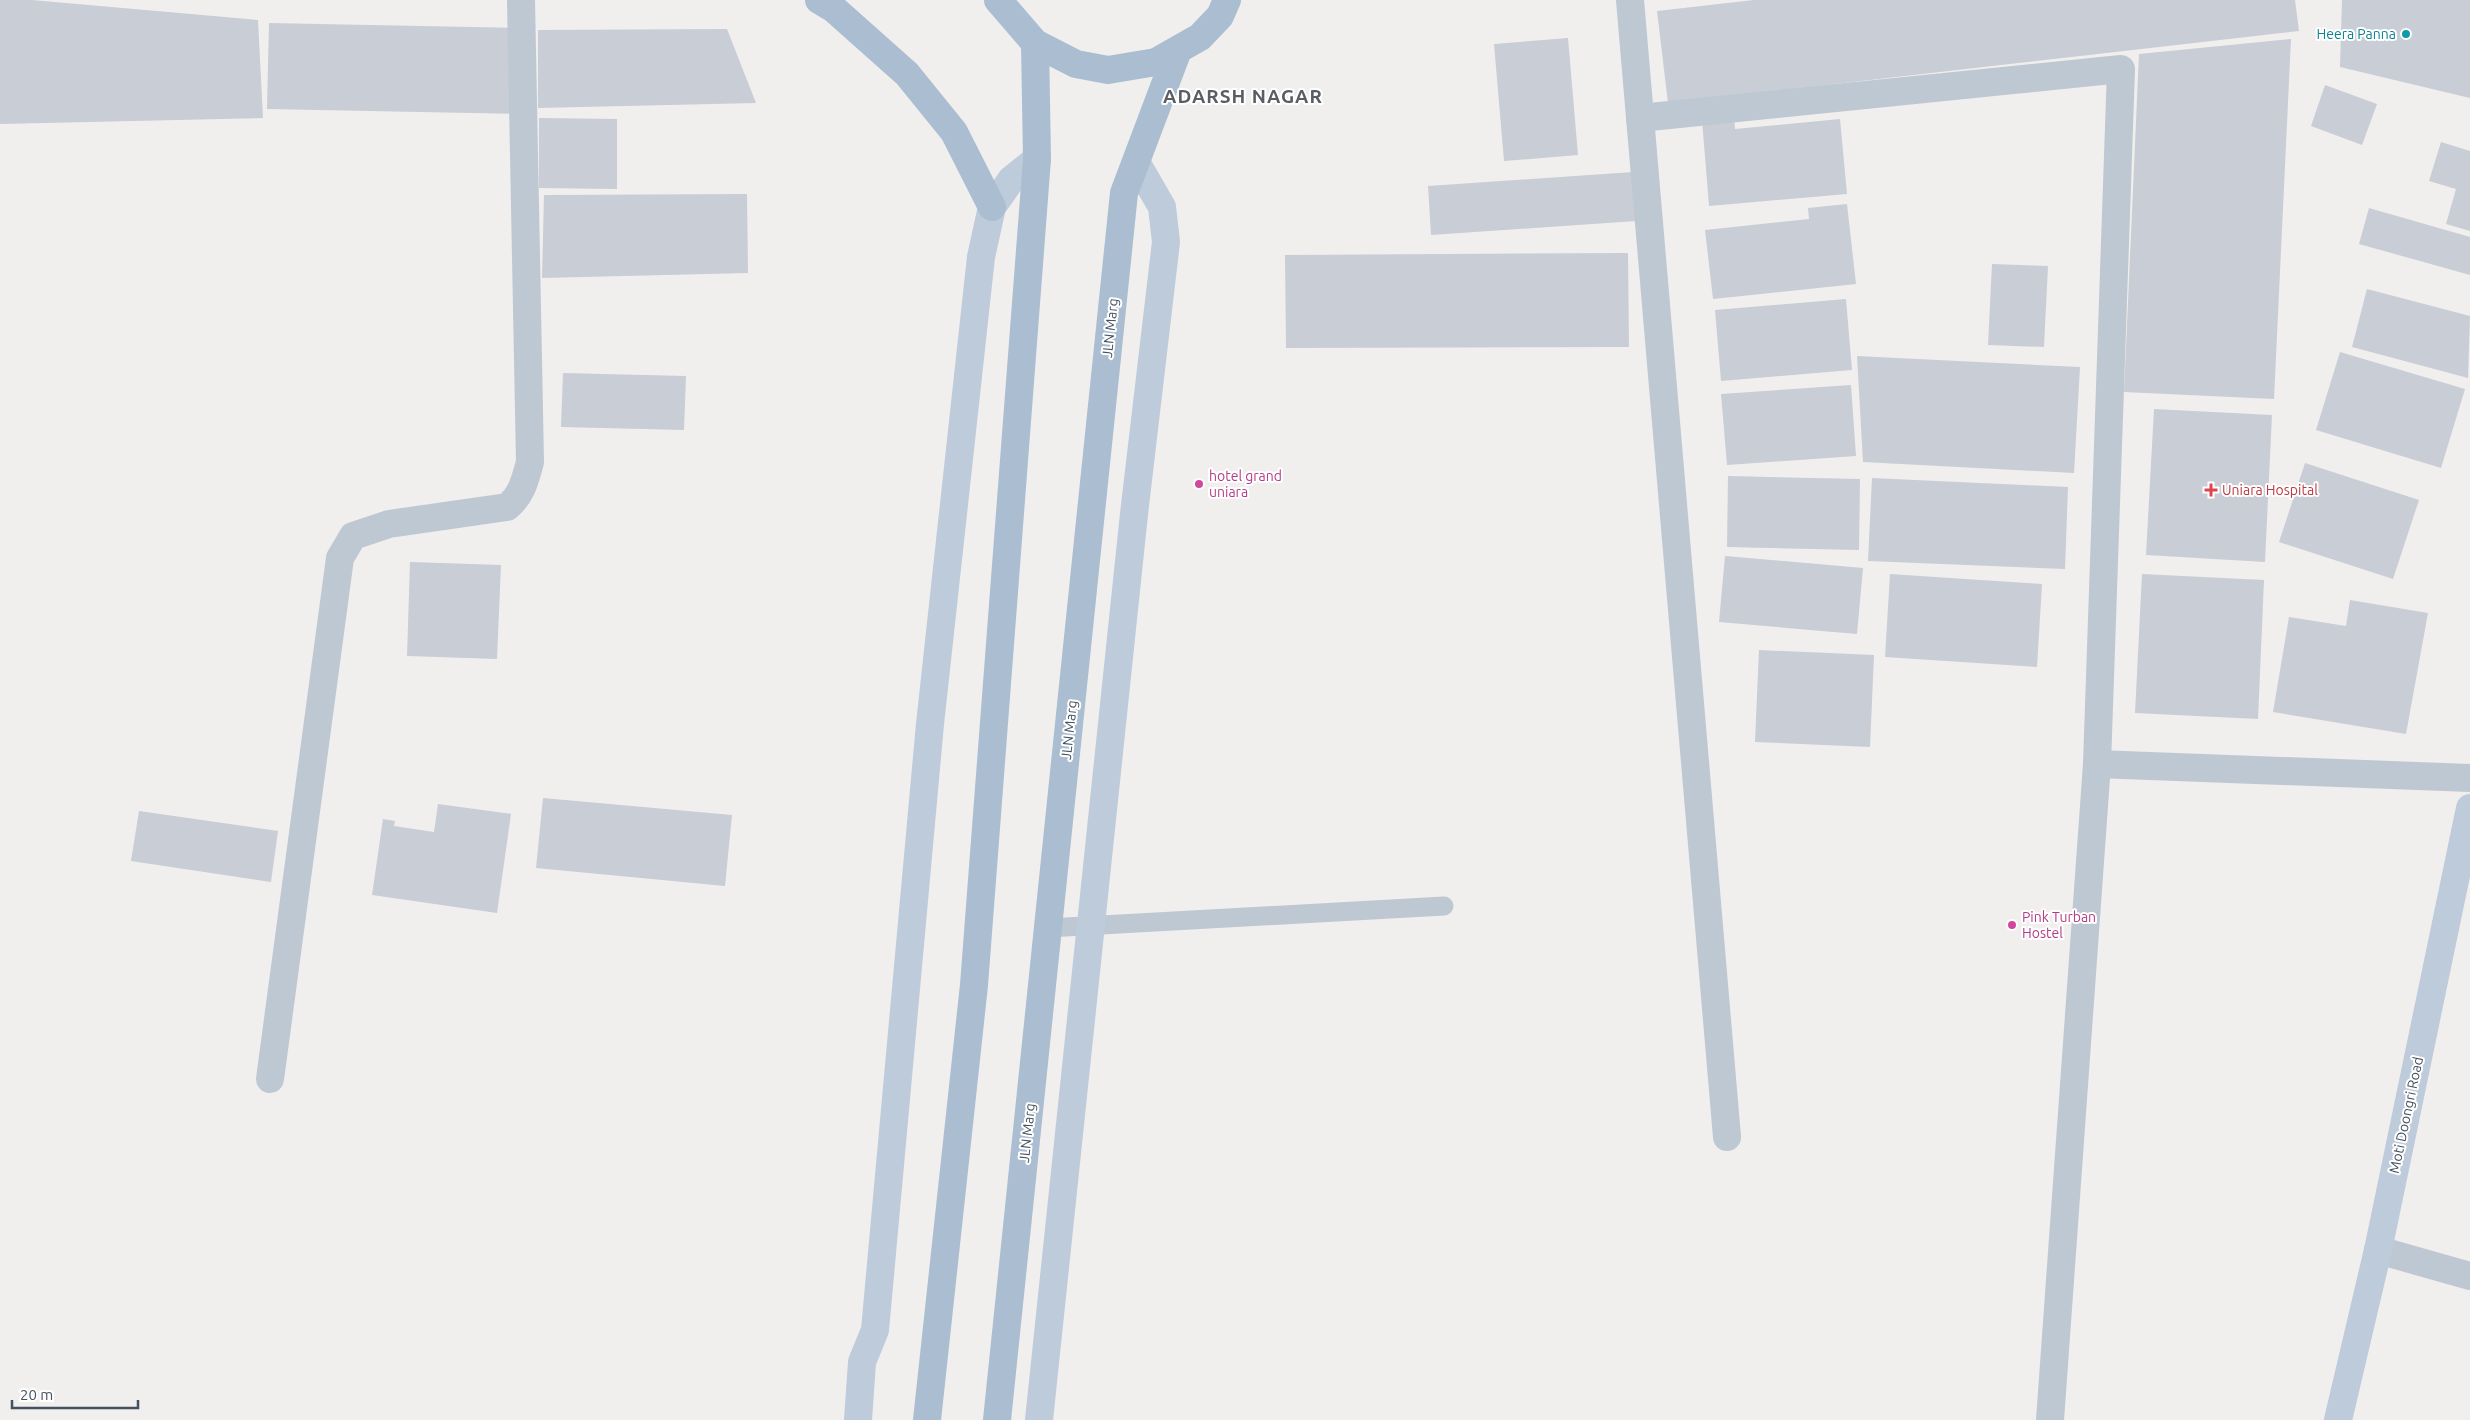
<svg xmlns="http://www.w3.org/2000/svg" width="2470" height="1420" font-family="Ubuntu,sans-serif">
<rect width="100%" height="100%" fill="#f1eeee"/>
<g fill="#c9cdd5">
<path d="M 0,0 L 32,0 L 258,20 L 263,118 L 0,124 Z"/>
<path d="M 1754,0 L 2295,0 L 2299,31 L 1668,103 L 1657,11 Z"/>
<path d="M 2342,0 L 2470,0 L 2470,98 L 2340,67 Z"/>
<path d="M 269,23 L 528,28 L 526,114 L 267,109 Z"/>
<path d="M 727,29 L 756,103 L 538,108 L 538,30 Z"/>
<path d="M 1568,38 L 1578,155 L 1504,161 L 1494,44 Z"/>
<path d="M 2291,39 L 2274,399 L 2124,392 L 2139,54 Z"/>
<path d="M 2325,85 L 2377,104 L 2362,145 L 2311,126 Z"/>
<path d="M 1734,117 L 1735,129 L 1840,119 L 1847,194 L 1709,206 L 1702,120 Z"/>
<path d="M 539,118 L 617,119 L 617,189 L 539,188 Z"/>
<path d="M 2441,142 L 2470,151 L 2470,231 L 2446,224 L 2456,189 L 2429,181 Z"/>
<path d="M 1633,172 L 1636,221 L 1431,235 L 1428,186 Z"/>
<path d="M 747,194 L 748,273 L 542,278 L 544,195 Z"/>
<path d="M 1847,204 L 1856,284 L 1713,299 L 1705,230 L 1809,219 L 1808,208 Z"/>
<path d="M 2369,208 L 2470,237 L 2470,275 L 2359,244 Z"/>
<path d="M 1628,253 L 1629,347 L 1286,348 L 1285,255 Z"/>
<path d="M 1992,264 L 2048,266 L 2044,347 L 1988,345 Z"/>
<path d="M 2367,289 L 2470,316 L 2468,378 L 2352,347 Z"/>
<path d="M 1846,299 L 1852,370 L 1721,381 L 1715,310 Z"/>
<path d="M 2340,352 L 2465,389 L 2441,468 L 2316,430 Z"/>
<path d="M 1857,356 L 2080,367 L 2074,473 L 1863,462 Z"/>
<path d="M 563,373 L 686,376 L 684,430 L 561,427 Z"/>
<path d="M 1851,385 L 1856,456 L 1727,465 L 1721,394 Z"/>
<path d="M 2154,409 L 2272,415 L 2265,562 L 2146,555 Z"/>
<path d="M 2305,463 L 2419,500 L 2393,579 L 2279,542 Z"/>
<path d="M 1728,476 L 1860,479 L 1859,550 L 1727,547 Z"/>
<path d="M 1872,478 L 2068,487 L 2065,569 L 1868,561 Z"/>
<path d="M 1725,556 L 1863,568 L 1857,634 L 1719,622 Z"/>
<path d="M 410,562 L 501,565 L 497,659 L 407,656 Z"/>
<path d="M 1890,574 L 2042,584 L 2037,667 L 1885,657 Z"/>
<path d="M 2142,574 L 2264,580 L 2258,719 L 2135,713 Z"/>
<path d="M 2350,600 L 2428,613 L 2406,734 L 2273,712 L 2289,617 L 2346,626 Z"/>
<path d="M 1759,650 L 1874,655 L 1870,747 L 1755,742 Z"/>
<path d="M 543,798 L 732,815 L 725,886 L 536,868 Z"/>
<path d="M 438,804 L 511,814 L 497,913 L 372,895 L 383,819 L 395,821 L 394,826 L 434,832 Z"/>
<path d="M 139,811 L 278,831 L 271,882 L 131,861 Z"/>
</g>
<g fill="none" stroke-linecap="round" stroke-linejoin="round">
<path stroke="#bdc8d2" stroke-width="19" d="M 1048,928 L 1444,906"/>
<g stroke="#bdc8d2" stroke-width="28">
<path d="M 1630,0 L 1727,1137"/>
<path d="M 1640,118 L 2121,69 L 2097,764 L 2050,1420"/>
<path d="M 2097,764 L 2470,778"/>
<path d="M 270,1079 L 340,558 L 353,536 L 389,524 L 507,507 C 522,495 525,480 530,462 L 521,0"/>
<path d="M 2378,1250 L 2470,1276"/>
</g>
<g stroke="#becbda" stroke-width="28">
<path d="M 858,1420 L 862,1362 L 875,1330 L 930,724 L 981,257 L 992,207 L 1011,180 L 1037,159"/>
<path d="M 1039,1420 L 1134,514 L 1166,242 L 1162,207 L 1136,162"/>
<path d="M 2338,1420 L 2378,1250 L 2470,808"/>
</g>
<g stroke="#aabdd1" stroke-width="28">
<path d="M 819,0 L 834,9 L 907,74 L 954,132 L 992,207"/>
<path d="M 998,0 L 1035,43 L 1076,64 L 1108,70 L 1156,62 L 1200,37 L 1220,16 L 1227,0"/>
<path d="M 927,1420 L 974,985 L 1037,159 L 1035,43"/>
<path d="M 997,1420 L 1124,193 L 1178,50"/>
</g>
</g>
<circle fill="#0f9aa8" stroke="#fff" stroke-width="2" cx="2406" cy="34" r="5"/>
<g fill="#d1479c" stroke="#fff" stroke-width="2">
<circle cx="1199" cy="484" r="5"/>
<circle cx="2012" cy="925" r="5"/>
</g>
<path fill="#e0444e" stroke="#fff" stroke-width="2" d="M2208.5 482.5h5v5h5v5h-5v5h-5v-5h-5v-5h5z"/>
<g text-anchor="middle" stroke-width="4" stroke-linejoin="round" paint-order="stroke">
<g font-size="14" fill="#0d838f" stroke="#fff" text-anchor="end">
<text x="2396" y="39">Heera Panna</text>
</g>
<g font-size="14" fill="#44515e" stroke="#fff">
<text transform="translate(1110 328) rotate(-84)" y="5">JLN Marg</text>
<text transform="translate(1069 730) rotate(-84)" y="5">JLN Marg</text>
<text transform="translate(2406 1115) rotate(-78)" y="5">Moti Doongri Road</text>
<text transform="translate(1027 1133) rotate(-84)" y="5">JLN Marg</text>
</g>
<g font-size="14" fill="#b23c85" stroke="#fff" text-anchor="start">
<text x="1209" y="481">hotel grand<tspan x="1209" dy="16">uniara</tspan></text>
<text x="2022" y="922">Pink Turban<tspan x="2022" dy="16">Hostel</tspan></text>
</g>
<g font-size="14" fill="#be3a42" stroke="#fff" text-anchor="start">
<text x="2222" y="495">Uniara Hospital</text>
</g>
<g font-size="19" font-weight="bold" letter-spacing="1" fill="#5a5e64" stroke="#fff">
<text x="1243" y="103">ADARSH NAGAR</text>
</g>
</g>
<path d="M12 1400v8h126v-8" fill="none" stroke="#44515e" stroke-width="2.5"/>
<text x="20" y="1400" font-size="15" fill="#44515e" stroke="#ffffff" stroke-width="4" paint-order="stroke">20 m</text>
</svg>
